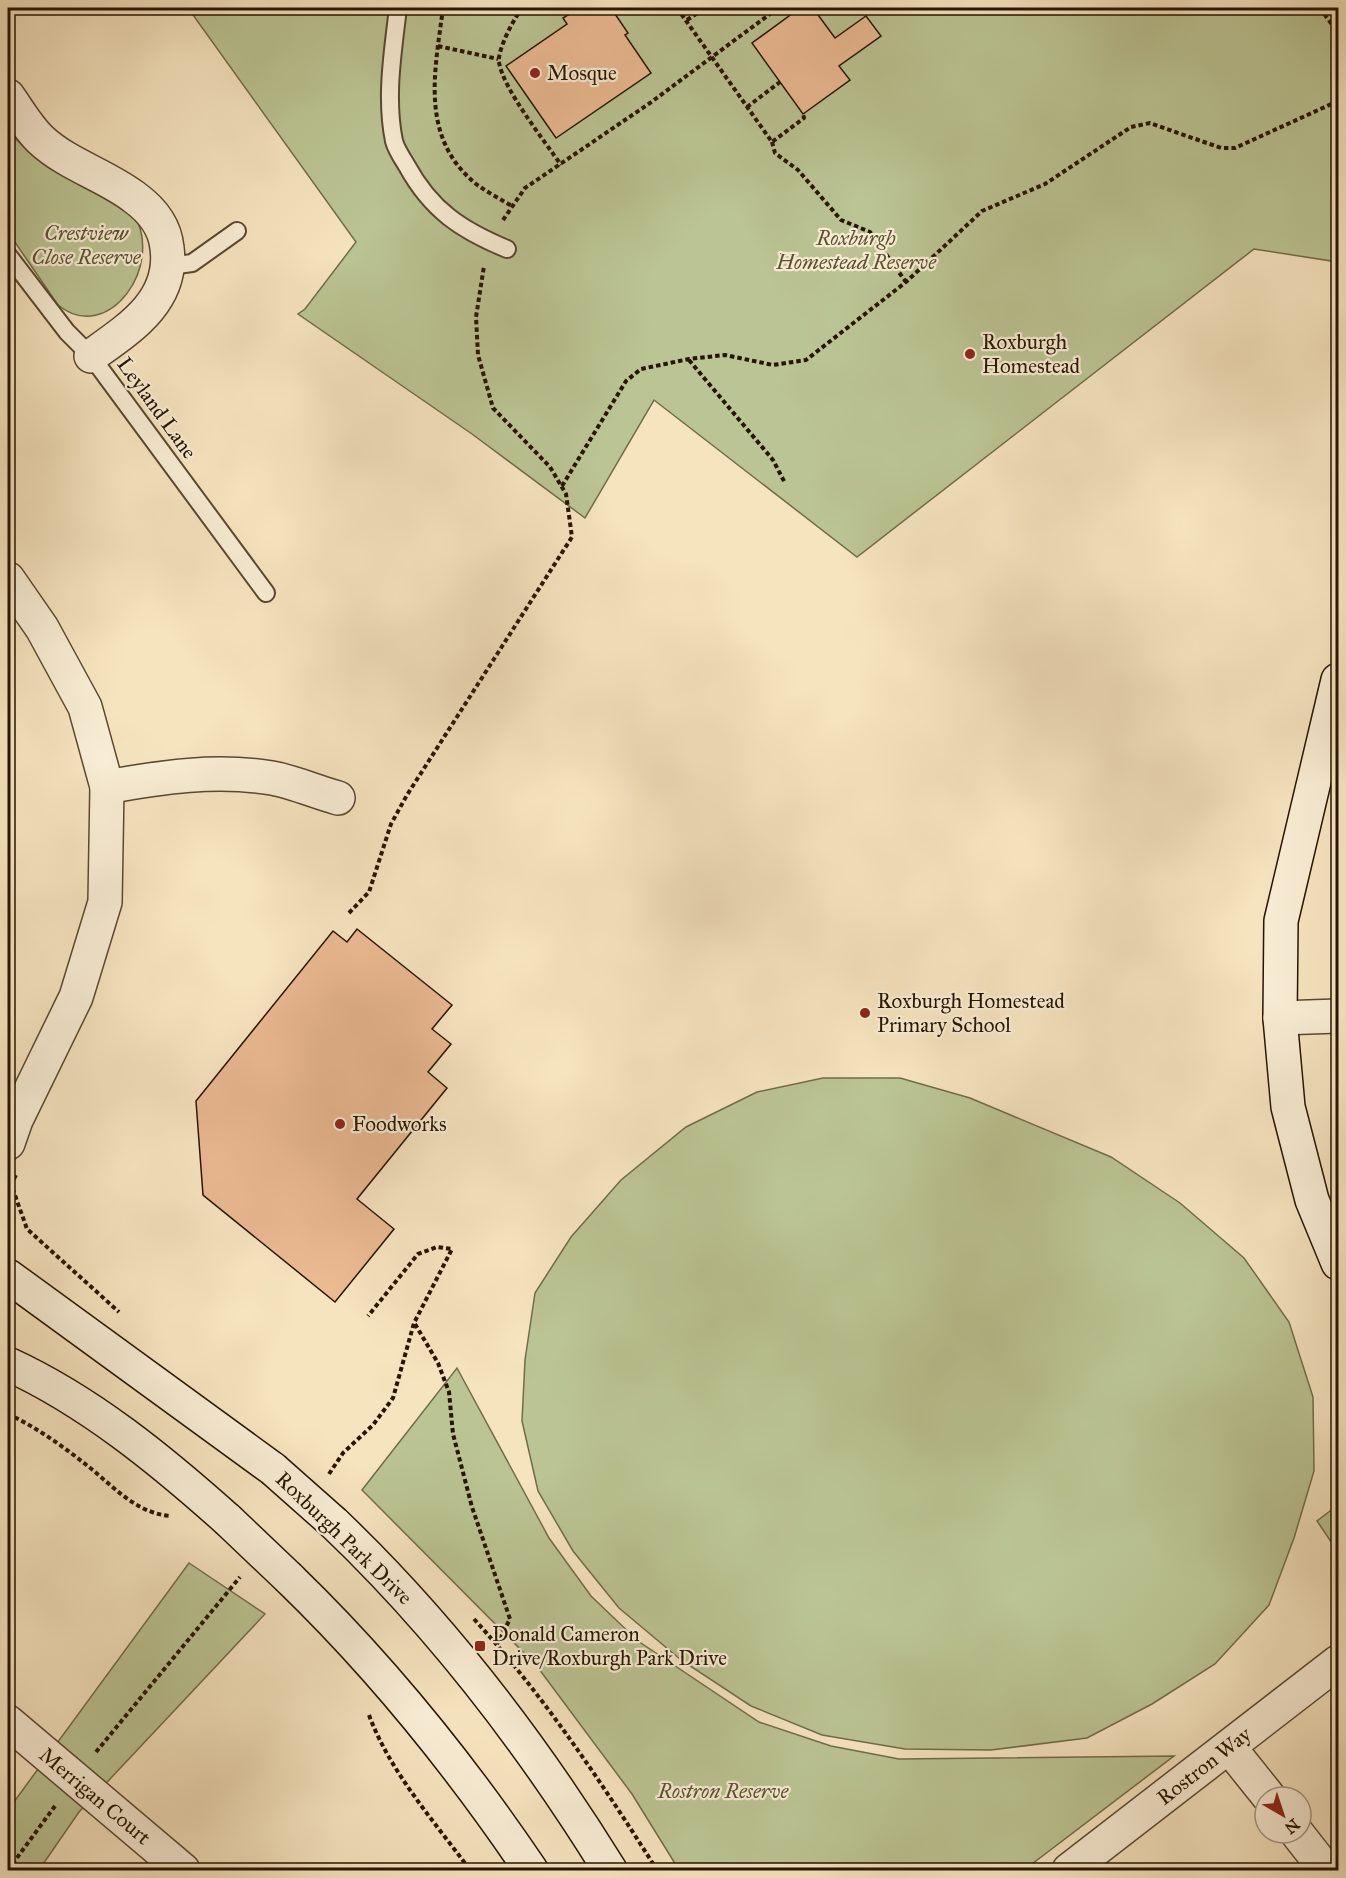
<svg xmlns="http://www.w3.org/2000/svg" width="1346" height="1878" font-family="'IM FELL Great Primer',serif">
<rect width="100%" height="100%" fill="#f6e4bf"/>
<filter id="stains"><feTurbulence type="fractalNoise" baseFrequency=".00333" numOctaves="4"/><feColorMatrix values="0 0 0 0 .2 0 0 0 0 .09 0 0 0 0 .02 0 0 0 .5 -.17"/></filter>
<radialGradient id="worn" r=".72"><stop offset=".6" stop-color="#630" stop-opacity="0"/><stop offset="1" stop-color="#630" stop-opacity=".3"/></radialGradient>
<g fill="#bbc493" stroke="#706c4a" stroke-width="1.5">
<path d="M 188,8 L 1337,8 L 1338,262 L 1254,249 L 857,557 L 654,400 L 585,518 L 472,434 L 298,314 L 305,309 L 356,242 Z"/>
<path d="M 8,129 C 21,147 41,162 60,173 C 74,181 126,204 133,213 C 166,265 108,346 58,305 L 8,232 Z"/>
<path d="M 823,1078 L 900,1078 L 970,1098 L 1111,1157 L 1180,1203 L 1244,1258 L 1289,1322 L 1313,1397 L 1314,1471 L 1294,1538 L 1269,1605 L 1215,1664 L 1152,1704 L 1087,1738 L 991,1750 L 905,1749 L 822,1735 L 751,1706 L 681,1660 L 619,1608 L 573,1551 L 538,1491 L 522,1421 L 525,1360 L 535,1293 L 571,1237 L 621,1180 L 686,1127 L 757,1092 Z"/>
<path d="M 457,1368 L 549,1538 L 591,1596 L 638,1641 L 759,1722 L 831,1746 L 899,1759 L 1174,1756 L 1024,1870 L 679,1870 L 632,1794 L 536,1665 L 362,1490 Z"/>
<path d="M 1338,1505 L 1338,1547 L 1336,1549 L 1317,1521 Z"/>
<path d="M 189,1563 L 265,1614 L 79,1812 L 39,1870 L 8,1870 L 8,1810 Z"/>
</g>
<g fill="#ebb992" stroke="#261400" stroke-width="1.5">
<path d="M 579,8 L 591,8 L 595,14 L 604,8 L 611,8 L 628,33 L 625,35 L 651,73 L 556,138 L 506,66 L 567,24 L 563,18 Z"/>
<path d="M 800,8 L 813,8 L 835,38 L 866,16 L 881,36 L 839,66 L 850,80 L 803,114 L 752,43 Z"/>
<path d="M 357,929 L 452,1005 L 432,1029 L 451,1044 L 428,1072 L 447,1088 L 357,1199 L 394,1229 L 335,1302 L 203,1195 L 196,1101 L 333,931 L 347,942 Z"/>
</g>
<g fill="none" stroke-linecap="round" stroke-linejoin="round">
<g stroke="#5a4830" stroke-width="20">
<g id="lane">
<path d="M 398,8 C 393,51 385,97 394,141 C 396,149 402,158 407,166 C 431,210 461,230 507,249"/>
<path d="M 8,255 L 67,332 L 91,356 L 266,593"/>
<path d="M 170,266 L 192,263 L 237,231"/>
</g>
</g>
<g stroke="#5a4830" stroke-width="36">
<g id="street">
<path d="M 8,96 C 18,110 28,128 41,140 C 68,165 105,175 134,197 C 152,210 165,226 167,248 C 174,301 129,329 91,356"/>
<path d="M 8,579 L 42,628 L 85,707 L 107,787 L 105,902 L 76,997 L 16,1120 L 8,1143"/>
<path d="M 107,787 C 162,777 216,769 272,778 C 294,782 316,792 338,798"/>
<path d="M 1280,1018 L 1338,1016"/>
<path d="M 8,1722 L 183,1870"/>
<path d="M 1229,1747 L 1269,1797"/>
<path d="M 1297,1833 L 1326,1870"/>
<path d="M 1069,1870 L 1338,1662"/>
</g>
</g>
<g stroke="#261400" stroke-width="36">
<g id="secondary">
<path d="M 1338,680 L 1281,921 L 1280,1018 L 1288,1107 L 1312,1200 L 1338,1263"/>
<path d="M 8,1276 L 273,1469"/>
<path d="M 8,1364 C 89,1401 162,1461 228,1520"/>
<path d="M 334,1523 C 442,1626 532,1744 610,1870"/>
<path d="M 289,1578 C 380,1666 460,1765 531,1870"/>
</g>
</g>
<g stroke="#261400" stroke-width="4" stroke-dasharray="4.5 3" stroke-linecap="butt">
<path d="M 443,8 C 435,71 419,137 476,184 C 487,192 500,199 512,206"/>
<path d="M 523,8 C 515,15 497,51 499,62 C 503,89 544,140 561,165"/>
<path d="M 677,8 L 772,142 L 804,118 L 803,114"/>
<path d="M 1320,8 L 1338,33"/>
<path d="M 687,20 L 705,8"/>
<path d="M 438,46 L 498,59"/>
<path d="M 747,107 L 780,82"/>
<path d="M 772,142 L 775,153 L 798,170 L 841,220 L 870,232 L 906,282"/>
<path d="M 503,220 L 525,188 L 650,103 L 778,8"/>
<path d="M 689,360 L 773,460 L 785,483"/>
<path d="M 562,486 L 626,381 L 641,369 L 689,359 L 725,355 L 773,365 L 806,360 L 906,282 L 982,211 L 1045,184 L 1131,127 L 1150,123 L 1221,148 L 1235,148 L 1338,101"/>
<path d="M 349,913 L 369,892 L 391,824 L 407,795 L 572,537 L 566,494 L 550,467 L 493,408 L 478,355 L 476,317 L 484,266"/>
<path d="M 16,1175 L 11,1184 L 27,1229 L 119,1312"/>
<path d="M 415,1324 L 438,1363 L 449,1392 L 453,1434 L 472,1507 L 510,1619 L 497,1644"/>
<path d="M 8,1414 C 36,1427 64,1447 89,1467 C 114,1487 136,1513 170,1516"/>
<path d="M 329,1474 L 343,1453 L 373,1425 L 393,1398 L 414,1323 L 452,1249 L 437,1247 L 418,1254 L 368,1316"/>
<path d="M 474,1619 C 544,1696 602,1783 657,1870"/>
<path d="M 369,1715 C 390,1772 434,1821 470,1870"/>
<path d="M 96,1752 L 240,1577"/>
<path d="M 8,1870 L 55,1806"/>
</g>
<use href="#lane" stroke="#f9edd5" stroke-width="16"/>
<use href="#street" stroke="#f9edd5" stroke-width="33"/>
<use href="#secondary" stroke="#f9edd5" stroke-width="33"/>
<g stroke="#261400" stroke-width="36" stroke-linecap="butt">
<g id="secondary-bridge">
<path d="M 273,1469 L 334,1523"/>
<path d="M 228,1520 L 289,1578"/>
</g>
</g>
<use href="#secondary-bridge" stroke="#f9edd5" stroke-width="33"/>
</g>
<g fill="#8f2418" stroke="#f9edd5" stroke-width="2">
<circle cx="535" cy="73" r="6"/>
<circle cx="970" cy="354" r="6"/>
<circle cx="865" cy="1013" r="6"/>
<circle cx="340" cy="1124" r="6"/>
<rect x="474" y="1640" width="12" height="12" rx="3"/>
</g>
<g text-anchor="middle" stroke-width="4.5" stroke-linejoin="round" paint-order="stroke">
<g font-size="21" fill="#261400" stroke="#f9edd5" text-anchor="start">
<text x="547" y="80">Mosque</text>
<text x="982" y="349">Roxburgh<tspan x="982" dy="24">Homestead</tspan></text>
<text x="877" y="1008">Roxburgh Homestead<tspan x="877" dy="24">Primary School</tspan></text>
<text x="352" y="1131">Foodworks</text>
<text x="492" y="1641">Donald Cameron<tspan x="492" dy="24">Drive/Roxburgh Park Drive</tspan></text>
</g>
<g font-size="21" font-style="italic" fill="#5a5233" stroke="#f9edd5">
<text x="86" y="240">Crestview<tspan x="86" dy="24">Close Reserve</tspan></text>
<text x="856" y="245">Roxburgh<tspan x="856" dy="24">Homestead Reserve</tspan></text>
<text x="723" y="1798">Rostron Reserve</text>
</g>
<g font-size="21" fill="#261400" stroke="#f9edd5">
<text transform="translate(157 408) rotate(54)" y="7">Leyland Lane</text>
<text transform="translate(344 1538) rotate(44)" y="7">Roxburgh Park Drive</text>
<text transform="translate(1204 1766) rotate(-38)" y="7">Rostron Way</text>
<text transform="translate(95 1796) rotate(40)" y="7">Merrigan Court</text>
</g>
</g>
<rect width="1346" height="1878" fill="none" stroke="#f6e4bf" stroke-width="30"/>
<rect x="9" y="9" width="1328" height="1860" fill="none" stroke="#261400" stroke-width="3"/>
<rect x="15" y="15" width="1316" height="1848" fill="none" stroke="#261400" stroke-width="1.5"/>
<g transform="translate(1283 1815) rotate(141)"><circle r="28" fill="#f9edd5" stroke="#a59680" stroke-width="1.5"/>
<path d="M0-4.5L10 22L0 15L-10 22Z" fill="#8f2418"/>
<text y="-9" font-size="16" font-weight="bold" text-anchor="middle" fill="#261400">N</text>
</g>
<rect width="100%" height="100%" filter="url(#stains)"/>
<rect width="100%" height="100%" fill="url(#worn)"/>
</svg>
